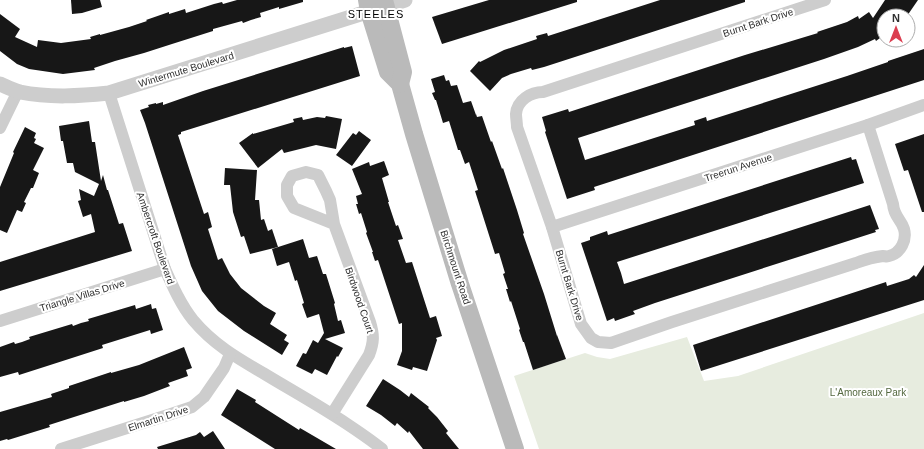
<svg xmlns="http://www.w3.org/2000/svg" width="924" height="449" font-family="Helvetica,sans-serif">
<rect width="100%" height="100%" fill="#fff"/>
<path fill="#e7ecdf" d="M 924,313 L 924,449 L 539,449 L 514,376 L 585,353 L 597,357 L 610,359 L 687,337 L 704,381 L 738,376 Z"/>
<g fill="#171717">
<path d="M 71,0 L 100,0 L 102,7 L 82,13 L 72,14 Z"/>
<path d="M 237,0 L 303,0 L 303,2 L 279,9 L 279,7 L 260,13 L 261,17 L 251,20 L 243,23 L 242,21 L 213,29 L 213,31 L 172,44 L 144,53 L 115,61 L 94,68 L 95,70 L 63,74 L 29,69 L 17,64 L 0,51 L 0,14 L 20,29 L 15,37 L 37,47 L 38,40 L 61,43 L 91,39 L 90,37 L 100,34 L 100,35 L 129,27 L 147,21 L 146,20 L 169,12 L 169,14 L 185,9 L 186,13 L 214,4 L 222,2 L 223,4 Z"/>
<path d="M 489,0 L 577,0 L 577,2 L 442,44 L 432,17 Z"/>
<path d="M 660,0 L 745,0 L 745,2 L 544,67 L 532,70 L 531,68 L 511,74 L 502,78 L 490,91 L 470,71 L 479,61 L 480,62 L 504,50 L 537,39 L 536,36 L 547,33 L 548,36 Z"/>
<path d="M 885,0 L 918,0 L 907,16 L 884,16 L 884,35 L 876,41 L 875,39 L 858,47 L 824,59 L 578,138 L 585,160 L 695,125 L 694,121 L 706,117 L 707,121 L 847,76 L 888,62 L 888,61 L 924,49 L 924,80 L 594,187 L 595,190 L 567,199 L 545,132 L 546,131 L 542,117 L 568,109 L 569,112 L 745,55 L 818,33 L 817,32 L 847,22 L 858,16 L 859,19 L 869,12 L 873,18 Z"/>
<path d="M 352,46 L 360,76 L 181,132 L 181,134 L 178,135 L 204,214 L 208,212 L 212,227 L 208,229 L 218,260 L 222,258 L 230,274 L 241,288 L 264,306 L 276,313 L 270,324 L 287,335 L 284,340 L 289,343 L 282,355 L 244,331 L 218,311 L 202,291 L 191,266 L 145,123 L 140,110 L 149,107 L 148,105 L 156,103 L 156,104 L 163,102 L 163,105 L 203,91 L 344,47 L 344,48 Z"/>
<path d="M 444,75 L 446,81 L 449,80 L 451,86 L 457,85 L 463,103 L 471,101 L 476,115 L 476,114 L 477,117 L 482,116 L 491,142 L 492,141 L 502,169 L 503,168 L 517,210 L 524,233 L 523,234 L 544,294 L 557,336 L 557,335 L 566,359 L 533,370 L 524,342 L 523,342 L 519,330 L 520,329 L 511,301 L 510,302 L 506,289 L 508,289 L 503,274 L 505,273 L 499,253 L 495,254 L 475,191 L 478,190 L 469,162 L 465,164 L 460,150 L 458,150 L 449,121 L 443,123 L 436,100 L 435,100 L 432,93 L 435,92 L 431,79 Z"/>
<path d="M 326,116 L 342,119 L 336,149 L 316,145 L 284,153 L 282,149 L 258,168 L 239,143 L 253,133 L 253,134 L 294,122 L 293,119 L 302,117 L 303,120 L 317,117 L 325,118 Z"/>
<path d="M 89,121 L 92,142 L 95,142 L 101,181 L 103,175 L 107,190 L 108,190 L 119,224 L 123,223 L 132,251 L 0,291 L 0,262 L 95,232 L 91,214 L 83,217 L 78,201 L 81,200 L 79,189 L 94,196 L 99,184 L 75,172 L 73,163 L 67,163 L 63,141 L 61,141 L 59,126 Z"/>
<path d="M 25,127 L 36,133 L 34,138 L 36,139 L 34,143 L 44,148 L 33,170 L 39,173 L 33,188 L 31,188 L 24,202 L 26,203 L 22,212 L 17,210 L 7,233 L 0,230 L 0,187 L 14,153 L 13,152 Z"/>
<path d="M 359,131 L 371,140 L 352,166 L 336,155 L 353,133 L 356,135 Z"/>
<path d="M 924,134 L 924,212 L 922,212 L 908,170 L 904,171 L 895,144 Z"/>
<path d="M 851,157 L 852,160 L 856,159 L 864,183 L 617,262 L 621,273 L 624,284 L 870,205 L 879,229 L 875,230 L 876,232 L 655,303 L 633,311 L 635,314 L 615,321 L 614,318 L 607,321 L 581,243 L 590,240 L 590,237 L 607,231 L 608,235 Z"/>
<path d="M 384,161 L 389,175 L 382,178 L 389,202 L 388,202 L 396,226 L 398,225 L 403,239 L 398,240 L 406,263 L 412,262 L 430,318 L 436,316 L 442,336 L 436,338 L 437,340 L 427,371 L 413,367 L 412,370 L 397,365 L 402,351 L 402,323 L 399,324 L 378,260 L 375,261 L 372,252 L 373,252 L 366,233 L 367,232 L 361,213 L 359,214 L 356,204 L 358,204 L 356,196 L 362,194 L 352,169 L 369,162 L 370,166 Z"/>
<path d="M 225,168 L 257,170 L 255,200 L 259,200 L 261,220 L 264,219 L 268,231 L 272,229 L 278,247 L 250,254 L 244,236 L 241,237 L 233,212 L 230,185 L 224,185 Z"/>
<path d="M 303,239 L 309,258 L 317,256 L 323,274 L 326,274 L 335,303 L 334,304 L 338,321 L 341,320 L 345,333 L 325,339 L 343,348 L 338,357 L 337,356 L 327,375 L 315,369 L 312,374 L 296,366 L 303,353 L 306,354 L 313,340 L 318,343 L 324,333 L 319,314 L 307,318 L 302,304 L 304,303 L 297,280 L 295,281 L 289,262 L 277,266 L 272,249 Z"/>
<path d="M 924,265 L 924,300 L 701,371 L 693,345 L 886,282 L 887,286 L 909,279 L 914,275 L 916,277 Z"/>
<path d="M 151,304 L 152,309 L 156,308 L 163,330 L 151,334 L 150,330 L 102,345 L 103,348 L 44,367 L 19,375 L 18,372 L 0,377 L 0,347 L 14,342 L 15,344 L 22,342 L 30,339 L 29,337 L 72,324 L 73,326 L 81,323 L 89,321 L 88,319 L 135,305 L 136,309 Z"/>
<path d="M 184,347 L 192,368 L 186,370 L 188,376 L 168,383 L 170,386 L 144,396 L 124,402 L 124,401 L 49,425 L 50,427 L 8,440 L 7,439 L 0,441 L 0,412 L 52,397 L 51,394 L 69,388 L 69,386 L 111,372 L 111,373 L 139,365 Z"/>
<path d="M 383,379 L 400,390 L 409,397 L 411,393 L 429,407 L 428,408 L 437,417 L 448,431 L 446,433 L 459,449 L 423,449 L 409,431 L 408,433 L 397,423 L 395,426 L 381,415 L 366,406 Z"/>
<path d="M 237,389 L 256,400 L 255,402 L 299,430 L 300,428 L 336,449 L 275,449 L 221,415 Z"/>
<path d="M 213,431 L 225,449 L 158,449 L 157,447 L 196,435 L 200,432 L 204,437 Z"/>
</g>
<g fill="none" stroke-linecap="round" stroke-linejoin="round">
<g stroke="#cdcdcd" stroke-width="12">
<path d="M 825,0 L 543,92 C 531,92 517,100 516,114 C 516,118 517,123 517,127 L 552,227 L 581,324 L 591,338 L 598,342 L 611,343 L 672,322 L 856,263 C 864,260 874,257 883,256 C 885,256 887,257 889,256 C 901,253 907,240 904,229 C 901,219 894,217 893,204 L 868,125"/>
<path d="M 109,93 L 165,269 C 173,287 181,305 193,320 C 213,344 237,358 263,373 C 291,390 320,406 347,424 C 359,432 371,440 382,449"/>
<path d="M 0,128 L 18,91"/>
<path d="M 552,227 L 868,125 L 924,105"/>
<path d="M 0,321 L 165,269"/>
<path d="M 332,414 L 369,355 C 374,342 374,335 370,322 L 334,224 L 330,200 L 326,191 L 318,175 L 306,172 L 292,176 L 287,185 L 287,196 L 294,208 L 334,224"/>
<path d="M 61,449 L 168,415 L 192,407 L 204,397 L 224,368 L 230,354"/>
</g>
<path stroke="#cdcdcd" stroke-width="15" d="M 0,84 C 7,87 13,90 20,92 C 50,98 80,96 109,93 L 405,0"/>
<g stroke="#bababa" stroke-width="18">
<path d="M 367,0 L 369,11 L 388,72 L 400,84 L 414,134 L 460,284 L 515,449"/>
<path d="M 384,0 L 403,72 L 400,84"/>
</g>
</g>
<g text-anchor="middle" stroke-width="4" stroke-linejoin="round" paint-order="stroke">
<g font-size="10" fill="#303030" stroke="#fff">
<text transform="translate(758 22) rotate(-18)" y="4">Burnt Bark Drive</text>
<text transform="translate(186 69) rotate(-17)" y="4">Wintermute Boulevard</text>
<text transform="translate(738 167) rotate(-18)" y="4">Treerun Avenue</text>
<text transform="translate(156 238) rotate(71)" y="4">Ambercroft Boulevard</text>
<text transform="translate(456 267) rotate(72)" y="4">Birchmount Road</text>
<text transform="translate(570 285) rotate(73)" y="4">Burnt Bark Drive</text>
<text transform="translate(82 295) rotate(-17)" y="4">Triangle Villas Drive</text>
<text transform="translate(360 300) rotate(71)" y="4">Birdwood Court</text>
<text transform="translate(158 418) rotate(-18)" y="4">Elmartin Drive</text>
</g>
<g font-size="10" fill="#556940" stroke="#fff">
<text x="868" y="396">L'Amoreaux Park</text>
</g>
<g font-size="11" letter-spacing="1" fill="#000" stroke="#fff">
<text x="376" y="18">STEELES</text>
</g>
</g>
<g transform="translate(896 28)"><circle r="19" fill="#ffffff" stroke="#acacac"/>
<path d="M0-3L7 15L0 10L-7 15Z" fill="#db3e50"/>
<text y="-6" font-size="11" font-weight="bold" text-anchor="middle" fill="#303030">N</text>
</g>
</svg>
